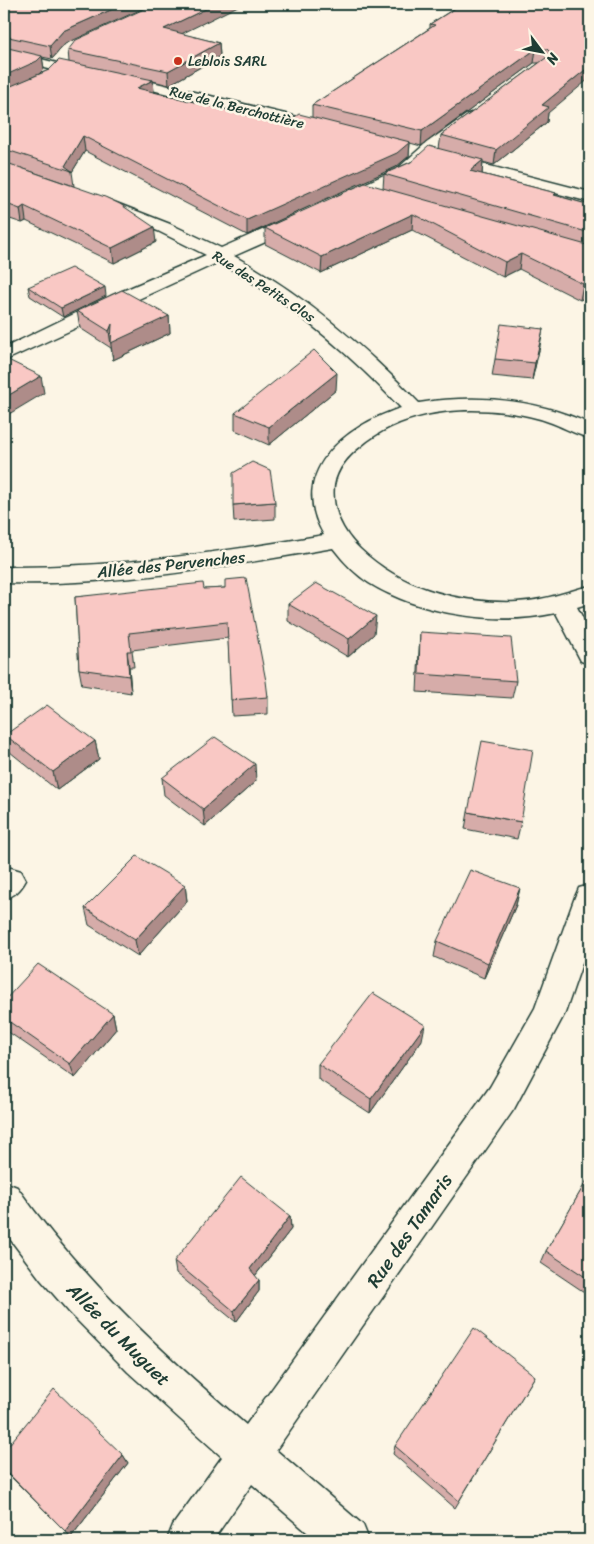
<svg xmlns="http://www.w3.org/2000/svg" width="594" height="1544" font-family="Sriracha,sans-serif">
<rect width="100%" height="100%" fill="#fcf5e5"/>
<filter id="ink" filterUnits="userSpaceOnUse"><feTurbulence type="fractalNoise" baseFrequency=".02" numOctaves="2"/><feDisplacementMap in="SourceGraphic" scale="10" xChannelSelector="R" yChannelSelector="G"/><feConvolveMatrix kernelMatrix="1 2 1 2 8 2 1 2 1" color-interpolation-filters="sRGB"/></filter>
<g filter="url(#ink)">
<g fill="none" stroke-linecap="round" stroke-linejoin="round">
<g stroke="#1f3d34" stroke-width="3">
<g id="minor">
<path d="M 4,50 L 57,63 L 140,79 L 331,125 L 334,128 L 331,131 L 326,133 L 140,87 L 57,71 L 4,58 Z"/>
<path d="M 471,113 L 476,115 L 479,118 L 476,121 L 437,150 L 409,175 L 348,205 L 336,205 L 334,201 L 336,197 L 397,169 L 425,144 L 466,115 Z"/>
<path d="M 447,155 L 590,192 L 590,202 L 441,163 L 439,160 L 441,157 Z"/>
<path d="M 106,199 L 170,224 L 221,248 L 292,217 L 304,217 L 307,221 L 304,225 L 234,256 C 304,295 364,346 419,403 C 478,394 536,399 590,424 L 590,438 C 577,435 565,428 552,423 C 537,417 520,414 504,412 C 454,406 400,413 361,446 C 348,456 337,468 334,485 C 331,510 343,533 360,549 C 402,589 460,604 517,602 C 543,601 565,592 590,586 L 590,603 L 577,607 L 590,632 L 590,664 L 581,661 L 556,613 C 497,626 421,615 369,583 C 355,574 343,561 333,548 C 224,567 115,586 4,583 L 4,567 C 112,568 217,553 324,535 C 287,472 345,426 401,408 C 347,351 288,301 219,262 L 4,361 L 4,348 L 111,296 L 206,255 L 158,231 L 100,208 L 98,204 L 100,200 Z"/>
<path d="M 11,868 L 21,871 L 26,880 C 20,891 15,895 4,899 L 4,870 Z"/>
<path d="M 590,885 L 590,940 L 565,1013 L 514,1109 L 276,1450 L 363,1525 L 369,1540 L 316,1540 L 252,1484 L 213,1540 L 167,1540 L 173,1525 L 222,1457 L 128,1372 L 69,1312 L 41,1280 L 4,1231 L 4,1182 L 17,1187 C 82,1279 161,1352 246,1425 L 490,1087 L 535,1008 L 575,897 L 579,888 Z"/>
</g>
</g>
<use href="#minor" fill="#fcf5e5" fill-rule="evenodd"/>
</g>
<g fill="#d6aca9" stroke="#1f3d34">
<path d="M 4,4 L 65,44 L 52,59 L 42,57 L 44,69 L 39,74 L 69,62 L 68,50 L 182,34 L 219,43 L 220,56 L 169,85 L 153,81 L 154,92 L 284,124 L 312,118 L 312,105 L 430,28 L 430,24 L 458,6 L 446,4 L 590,4 L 548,113 L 547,122 L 494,165 L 483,162 L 482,174 L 556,193 L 555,195 L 590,205 L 590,295 L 580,300 L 519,269 L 503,277 L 412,230 L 321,273 L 265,244 L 265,228 L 383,188 L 384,174 L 439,149 L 441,135 L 539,63 L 534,63 L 421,146 L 410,143 L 409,156 L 396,167 L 247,235 L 85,151 L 72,172 L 74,186 L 21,168 L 156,242 L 114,263 L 26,221 L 22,223 L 4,217 Z"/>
<path d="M 28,287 L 106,296 L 63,317 L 30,296 Z"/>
<path d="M 77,311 L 169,316 L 170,333 L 113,360 L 111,348 L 80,328 Z"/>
<path d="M 540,346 L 532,380 L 492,376 L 495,359 Z"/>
<path d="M 336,390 L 269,445 L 235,430 L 235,413 Z"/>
<path d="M 275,502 L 275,519 L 234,522 L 233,505 Z"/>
<path d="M 225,588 L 268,697 L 268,714 L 232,716 L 228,638 L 132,650 L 134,667 L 129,667 L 131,693 L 82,685 L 79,669 L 75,597 Z"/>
<path d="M 288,604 L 374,634 L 348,657 L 288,621 Z"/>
<path d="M 420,632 L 516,681 L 512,698 L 417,692 L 419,650 Z"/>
<path d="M 5,735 L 95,741 L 99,759 L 57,790 L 10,752 Z"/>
<path d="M 162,778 L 256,781 L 205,826 L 164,795 Z"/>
<path d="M 468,812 L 521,822 L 517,839 L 465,829 Z"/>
<path d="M 185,885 L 187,901 L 138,956 L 89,925 L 85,908 Z"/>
<path d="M 520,888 L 516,905 L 484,978 L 434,957 L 437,941 Z"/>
<path d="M 113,1014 L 116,1029 L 75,1078 L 4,1029 L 4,1018 Z"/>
<path d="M 422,1040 L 370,1113 L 318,1079 L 318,1064 Z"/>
<path d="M 590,1175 L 590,1296 L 541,1263 L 546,1251 Z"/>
<path d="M 290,1216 L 291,1229 L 255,1276 L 259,1280 L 259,1291 L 236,1322 L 176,1273 L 174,1261 Z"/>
<path d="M 535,1376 L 455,1508 L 393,1454 L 395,1446 Z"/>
<path d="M 4,1451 L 123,1455 L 128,1463 L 71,1537 L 4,1470 Z"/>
</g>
<g fill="#ae8c89" stroke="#1f3d34">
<path d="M 124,4 L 153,4 L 65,44 L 52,59 L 50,46 L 63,31 Z"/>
<path d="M 216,4 L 242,4 L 165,42 L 164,29 Z"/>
<path d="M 219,43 L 220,56 L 169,85 L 168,71 Z"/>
<path d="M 536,49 L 534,63 L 421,146 L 422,131 Z"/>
<path d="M 42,56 L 44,69 L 39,74 L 4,91 L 4,76 Z"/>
<path d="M 590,66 L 590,78 L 548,113 L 547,122 L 494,165 L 496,150 L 542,105 Z"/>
<path d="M 153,80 L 154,94 L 137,88 Z"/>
<path d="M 83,136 L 85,151 L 72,172 L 65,166 Z"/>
<path d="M 410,142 L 409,156 L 396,167 L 247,235 L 247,220 Z"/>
<path d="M 483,160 L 482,175 L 470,171 Z"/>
<path d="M 24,206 L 26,221 L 22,223 L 20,209 Z"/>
<path d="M 413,214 L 412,230 L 321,273 L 322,257 Z"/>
<path d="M 154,227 L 156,242 L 114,263 L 112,248 Z"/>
<path d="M 521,254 L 519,269 L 503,277 L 505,262 Z"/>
<path d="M 590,281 L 590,295 L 580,300 L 583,284 Z"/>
<path d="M 105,287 L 106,296 L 63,317 L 61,308 Z"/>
<path d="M 169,316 L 170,333 L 113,360 L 109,331 L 112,324 Z"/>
<path d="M 543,329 L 540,346 L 532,380 L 535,363 Z"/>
<path d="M 337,373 L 336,390 L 269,445 L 269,427 Z"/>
<path d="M 41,376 L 44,393 L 4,417 L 4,398 Z"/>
<path d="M 376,616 L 374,634 L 348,657 L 349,639 Z"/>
<path d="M 127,651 L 129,667 L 131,693 L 129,676 Z"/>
<path d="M 95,741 L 99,759 L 57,790 L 53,772 Z"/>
<path d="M 255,764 L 256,781 L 205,826 L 203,809 Z"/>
<path d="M 185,885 L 187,901 L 138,956 L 135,940 Z"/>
<path d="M 520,888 L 516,905 L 484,978 L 488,963 Z"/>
<path d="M 113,1014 L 116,1029 L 75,1078 L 70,1064 Z"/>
<path d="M 425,1025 L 422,1040 L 370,1113 L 371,1099 Z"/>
<path d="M 290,1216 L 291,1229 L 251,1281 L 250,1269 Z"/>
<path d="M 259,1280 L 259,1291 L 236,1322 L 234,1311 Z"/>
<path d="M 123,1455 L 128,1463 L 71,1537 L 65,1531 Z"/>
</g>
<g fill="#f9c8c4" stroke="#1f3d34">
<path d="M 4,4 L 124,4 L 63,31 L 50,46 L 4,36 Z"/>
<path d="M 155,4 L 216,4 L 164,29 L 219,43 L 168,71 L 68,50 L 76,40 Z"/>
<path d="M 462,4 L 590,4 L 590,66 L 542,105 L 549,107 L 496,150 L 441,135 L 550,55 L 551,53 L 547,49 L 536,49 L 422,131 L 312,105 L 435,25 L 430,24 Z"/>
<path d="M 4,47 L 42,56 L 37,61 L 4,76 Z"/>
<path d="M 59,60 L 153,80 L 137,88 L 284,124 L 299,114 L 410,142 L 397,153 L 247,220 L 83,136 L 65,166 L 72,171 L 4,149 L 4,89 L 49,70 Z"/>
<path d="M 429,146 L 483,160 L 470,171 L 556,193 L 554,195 L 590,205 L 590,233 L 384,174 L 411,162 Z"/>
<path d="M 4,162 L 105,197 L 120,204 L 154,227 L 112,248 L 24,206 L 20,209 L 4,203 Z"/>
<path d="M 365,183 L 590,246 L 590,281 L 583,284 L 521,254 L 505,262 L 413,214 L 322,257 L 265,228 Z"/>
<path d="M 71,268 L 105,287 L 61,308 L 28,287 Z"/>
<path d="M 122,290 L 169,316 L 111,343 L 112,324 L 109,331 L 77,311 Z"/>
<path d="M 501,324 L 543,329 L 535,363 L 495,359 Z"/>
<path d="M 314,350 L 337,373 L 269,427 L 235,413 Z"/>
<path d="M 4,358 L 41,376 L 4,398 Z"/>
<path d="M 252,462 L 270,470 L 275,502 L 233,505 L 233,473 Z"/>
<path d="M 246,578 L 266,681 L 268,697 L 231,700 L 227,622 L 129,633 L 131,651 L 127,651 L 129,676 L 79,669 L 75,597 L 203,583 L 204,589 L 225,588 L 225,580 Z"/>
<path d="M 316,583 L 376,616 L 349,639 L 288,604 Z"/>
<path d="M 420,632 L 511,638 L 516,681 L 419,674 Z"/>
<path d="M 47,705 L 95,741 L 53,772 L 5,735 Z"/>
<path d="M 215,737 L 255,764 L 203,809 L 162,778 Z"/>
<path d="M 482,741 L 533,750 L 521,822 L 468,812 Z"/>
<path d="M 137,856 L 185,885 L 135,940 L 85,908 Z"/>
<path d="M 470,870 L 520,888 L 488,963 L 437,941 Z"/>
<path d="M 38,964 L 113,1014 L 70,1064 L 4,1018 L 4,1001 Z"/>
<path d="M 373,993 L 425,1025 L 371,1099 L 318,1064 Z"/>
<path d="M 590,1175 L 590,1280 L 546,1251 Z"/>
<path d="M 241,1177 L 290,1216 L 250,1269 L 259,1280 L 234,1311 L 174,1261 Z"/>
<path d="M 474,1328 L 535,1376 L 459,1501 L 395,1446 Z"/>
<path d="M 54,1389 L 123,1455 L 65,1531 L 4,1469 L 4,1451 Z"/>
</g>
</g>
<circle fill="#c8321e" stroke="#fcf5e5" stroke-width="2" cx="178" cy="61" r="5"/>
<g text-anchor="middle" stroke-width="5" stroke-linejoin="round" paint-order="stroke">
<g font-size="14" fill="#1f3d34" stroke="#fcf5e5" text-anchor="start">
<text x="188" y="66">Leblois SARL</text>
</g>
<g font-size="14" fill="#1f3d34" stroke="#fcf5e5">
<text transform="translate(237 107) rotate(14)" y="5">Rue de la Berchottière</text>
<text transform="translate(264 286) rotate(33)" y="5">Rue des Petits Clos</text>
</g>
<g font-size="16" fill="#1f3d34" stroke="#fcf5e5">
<text transform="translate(171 564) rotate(-6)" y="6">Allée des Pervenches</text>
</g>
<g font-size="19" fill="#1f3d34" stroke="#fcf5e5">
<text transform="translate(409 1230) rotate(-55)" y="7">Rue des Tamaris</text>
<text transform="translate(119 1334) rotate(45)" y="7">Allée du Muguet</text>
</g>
</g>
<rect width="594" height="1544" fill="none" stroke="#fcf5e5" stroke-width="20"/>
<rect x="10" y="10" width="574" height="1524" fill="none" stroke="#1f3d34" stroke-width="2" filter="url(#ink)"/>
<g transform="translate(542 52) rotate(122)" stroke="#fcf5e5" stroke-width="4" paint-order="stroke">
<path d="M0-4L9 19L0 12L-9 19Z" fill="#1f3d34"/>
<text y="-8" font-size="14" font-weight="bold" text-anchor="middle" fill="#1f3d34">N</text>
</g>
</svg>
